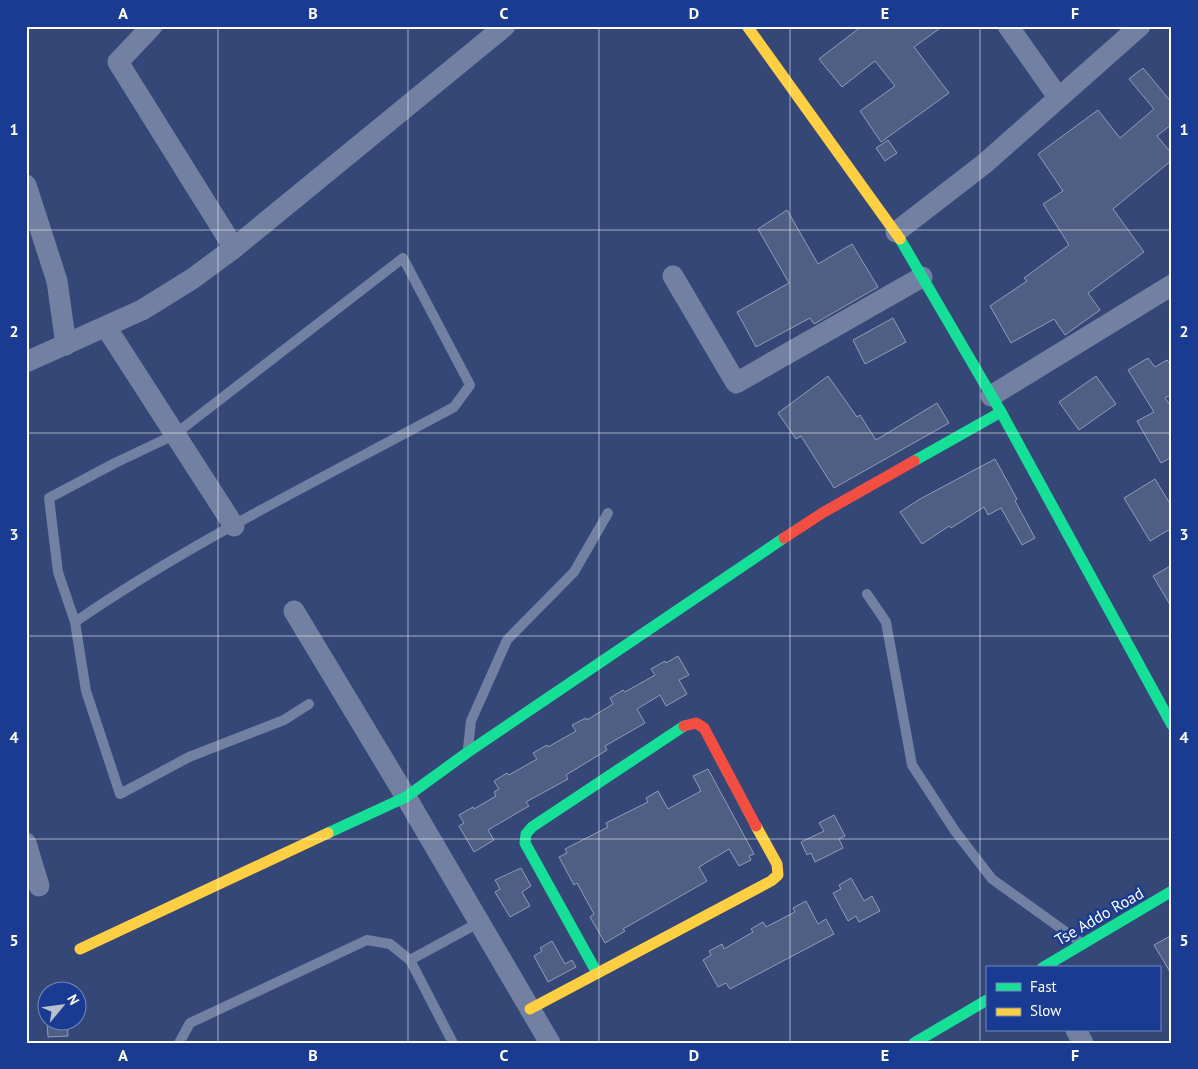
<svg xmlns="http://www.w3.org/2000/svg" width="1198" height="1069" font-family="'PT Sans',sans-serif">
<rect width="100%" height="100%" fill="#344776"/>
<path fill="#2f4685" d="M 26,989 L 36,1043 L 26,1043 Z"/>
<g fill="#4f5f84" stroke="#919cb7">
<path d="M 862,26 L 943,26 L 914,47 L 949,93 L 881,142 L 860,111 L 895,86 L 875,61 L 842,87 L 819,59 Z"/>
<path d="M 1143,68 L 1172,103 L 1172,124 L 1157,136 L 1172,154 L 1172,160 L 1113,209 L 1144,252 L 1088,293 L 1100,310 L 1065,335 L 1054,319 L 1011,343 L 990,306 L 1027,281 L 1024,278 L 1069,245 L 1043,204 L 1063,191 L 1038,154 L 1098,110 L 1120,138 L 1154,109 L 1129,79 Z"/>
<path d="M 888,140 L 897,153 L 885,161 L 876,148 Z"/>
<path d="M 787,210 L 818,264 L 852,244 L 878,287 L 814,324 L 810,318 L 756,347 L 737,312 L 789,283 L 758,229 Z"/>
<path d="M 893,318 L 906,342 L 865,364 L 853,340 Z"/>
<path d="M 1148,358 L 1155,367 L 1167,360 L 1172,367 L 1172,394 L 1165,398 L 1172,408 L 1172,457 L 1161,463 L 1137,421 L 1154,412 L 1128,370 Z"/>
<path d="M 828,376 L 857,417 L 860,415 L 876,440 L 937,403 L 949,423 L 834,488 L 801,436 L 796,439 L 778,413 Z"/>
<path d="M 1096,376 L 1116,404 L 1079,430 L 1059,402 Z"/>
<path d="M 995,459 L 1017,499 L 1015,501 L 1035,538 L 1022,545 L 1001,508 L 988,515 L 984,507 L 951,528 L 949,526 L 922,544 L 900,512 L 920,499 Z"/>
<path d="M 1155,479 L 1172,507 L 1172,528 L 1150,541 L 1124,498 Z"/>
<path d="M 1172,565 L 1172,608 L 1153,576 Z"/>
<path d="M 678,656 L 689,675 L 679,680 L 687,694 L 666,706 L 660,695 L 637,709 L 645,723 L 605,746 L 607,750 L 566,775 L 568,779 L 526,802 L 529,806 L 488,830 L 494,840 L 474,852 L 459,826 L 464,823 L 459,815 L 473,807 L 474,809 L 496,796 L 494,792 L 499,789 L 494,781 L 507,773 L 509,775 L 537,759 L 533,753 L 547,745 L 548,747 L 576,731 L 572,725 L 586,718 L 587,720 L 613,704 L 610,698 L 623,690 L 625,692 L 655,675 L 651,669 L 665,661 L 666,663 Z"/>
<path d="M 708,769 L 754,854 L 749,856 L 751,860 L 739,866 L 729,849 L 699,867 L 707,881 L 623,929 L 625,931 L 605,943 L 590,917 L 594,914 L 577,883 L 574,885 L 559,857 L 567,853 L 565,849 L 608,827 L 606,823 L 648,802 L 646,798 L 658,791 L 668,809 L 701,791 L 693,776 Z"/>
<path d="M 834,815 L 845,836 L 839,839 L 843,848 L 815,862 L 811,853 L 807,855 L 801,842 L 824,831 L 819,823 Z"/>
<path d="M 521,868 L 531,886 L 522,892 L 530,906 L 510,917 L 495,892 L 500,889 L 495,880 Z"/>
<path d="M 851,878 L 864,901 L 872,896 L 880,911 L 859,922 L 856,916 L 848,921 L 833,893 L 841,889 L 839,885 Z"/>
<path d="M 806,901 L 818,924 L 826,919 L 834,934 L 730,989 L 726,983 L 718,987 L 703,960 L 711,955 L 709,951 L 722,944 L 724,949 L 753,932 L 751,929 L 763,922 L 766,927 L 795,912 L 793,908 Z"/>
<path d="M 1172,935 L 1172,975 L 1154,945 Z"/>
<path d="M 552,941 L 565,964 L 572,960 L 576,967 L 548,982 L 534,956 L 542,951 L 540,948 Z"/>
<path d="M 47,1022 L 67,1022 L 68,1036 L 48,1037 Z"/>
</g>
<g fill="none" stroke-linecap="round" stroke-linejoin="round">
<g stroke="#7280a1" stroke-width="10">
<path d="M 867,594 L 886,622 L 912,765 L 955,831 L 992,879 L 1080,942"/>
<path d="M 75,622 C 194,540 327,476 454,407 L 470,385 L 403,258 L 174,435 L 115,463 L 49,498 L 58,572 L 75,622 L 86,691 L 120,794 L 189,757 L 284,720 L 309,704"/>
<path d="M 468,748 L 471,721 L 507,640 L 574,572 L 608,513"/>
<path d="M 410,960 L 480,922"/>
<path d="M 179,1043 L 190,1023 L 367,940 L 390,944 L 410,960 L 453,1043"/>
</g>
<g stroke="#7280a1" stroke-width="21">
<path d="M 152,26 L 118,62 L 234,248"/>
<path d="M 1008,26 L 1058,97"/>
<path d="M 26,185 L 57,281 L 66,345"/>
<path d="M 896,232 L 984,164 L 1140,26"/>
<path d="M 673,276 L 736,383 L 922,277"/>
<path d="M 106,327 L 234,526"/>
<path d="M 26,362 L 142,310 L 192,279 L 234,248 L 505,26"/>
<path d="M 991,396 L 1172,285"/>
<path d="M 294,611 L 406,797 L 550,1043"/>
<path d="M 26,843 L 39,886"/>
<path d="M 1076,1030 L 1083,1043"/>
</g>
<g stroke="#16e098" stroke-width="11">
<path d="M 900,239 L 1001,412 L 1172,725"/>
<path d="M 914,461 L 1001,412"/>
<path d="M 328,833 L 406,797 L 468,752 L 784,538"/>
<path d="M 1042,968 L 1172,891"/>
<path d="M 597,973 L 525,843 L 526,834 L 532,827 L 684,726"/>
<path d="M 914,1043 L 987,1000"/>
</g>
<g stroke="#ffcf43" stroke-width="11">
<path d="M 747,26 L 900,239"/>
<path d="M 80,949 L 328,833"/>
<path d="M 530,1009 L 771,881 L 778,875 L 777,864 L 756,826"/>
</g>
<g stroke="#f24e42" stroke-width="11">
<path d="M 784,538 L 824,512 L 914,461"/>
<path d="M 684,726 L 696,723 L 704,728 L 756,826"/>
</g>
</g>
<path fill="none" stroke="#fff" stroke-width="1" stroke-opacity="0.55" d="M 218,26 L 218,1043M 408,26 L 408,1043M 599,26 L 599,1043M 790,26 L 790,1043M 980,26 L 980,1043M 26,230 L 1172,230M 26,433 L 1172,433M 26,636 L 1172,636M 26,839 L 1172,839"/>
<g text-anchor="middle" stroke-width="5" stroke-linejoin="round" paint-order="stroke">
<g font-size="16" fill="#fff" stroke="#193b91">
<text transform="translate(1099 916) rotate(-30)" y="6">Tse Addo Road</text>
</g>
</g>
<rect width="1198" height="1069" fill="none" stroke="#193b91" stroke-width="55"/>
<rect x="986" y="966" width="175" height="65" fill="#193b91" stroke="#7589bd"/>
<rect x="996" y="983" width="25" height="8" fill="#16e098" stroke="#7589bd"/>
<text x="1030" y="992" font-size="15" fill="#ffffff">Fast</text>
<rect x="996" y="1008" width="25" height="8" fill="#ffcf43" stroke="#7589bd"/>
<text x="1030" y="1016" font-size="15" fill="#ffffff">Slow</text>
<g transform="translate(62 1006) rotate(61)"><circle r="24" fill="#193b91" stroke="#7589bd"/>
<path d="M0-4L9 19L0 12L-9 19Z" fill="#b8bfcf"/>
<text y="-8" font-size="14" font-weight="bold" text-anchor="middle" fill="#ffffff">N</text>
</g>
<rect x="28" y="28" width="1142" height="1014" fill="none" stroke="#fff" stroke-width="2"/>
<g font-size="16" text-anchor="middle" font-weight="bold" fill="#fff">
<text x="123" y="19">A</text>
<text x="313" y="19">B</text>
<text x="504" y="19">C</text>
<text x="694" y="19">D</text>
<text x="885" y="19">E</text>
<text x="1075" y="19">F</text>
<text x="14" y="135">1</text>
<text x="1184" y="135">1</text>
<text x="14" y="337">2</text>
<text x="1184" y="337">2</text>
<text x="14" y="540">3</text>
<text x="1184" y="540">3</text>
<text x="14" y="743">4</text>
<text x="1184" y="743">4</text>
<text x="14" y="946">5</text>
<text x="1184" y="946">5</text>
<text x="123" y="1061">A</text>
<text x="313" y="1061">B</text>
<text x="504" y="1061">C</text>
<text x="694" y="1061">D</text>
<text x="885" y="1061">E</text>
<text x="1075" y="1061">F</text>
</g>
</svg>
